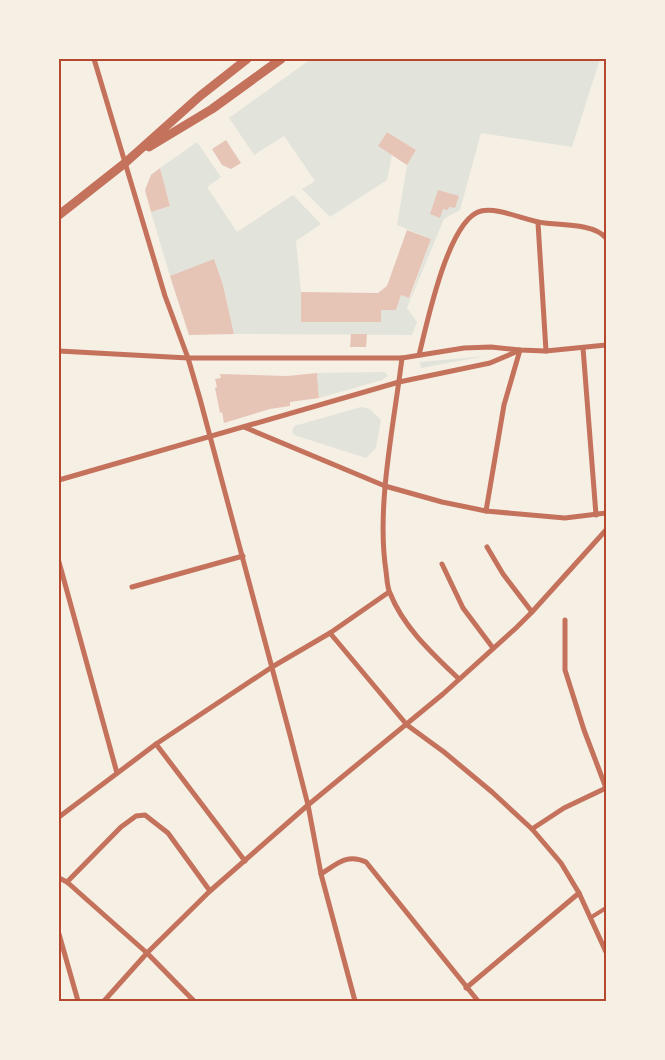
<svg xmlns="http://www.w3.org/2000/svg" width="665" height="1060" font-family="Manrope,sans-serif">
<rect width="100%" height="100%" fill="#f6efe4"/>
<g fill="#e2e4dc">
<path d="M 311,59 L 600,59 L 572,147 L 481,133 L 460,210 L 444,219 L 407,308 L 417,322 L 412,335 L 234,334 L 223,285 L 214,260 L 170,276 L 151,212 L 170,206 L 160,168 L 197,142 L 221,177 L 207,187 L 237,232 L 293,195 L 321,224 L 296,241 L 301,292 L 381,310 L 396,309 L 401,295 L 410,298 L 431,239 L 397,225 L 407,165 L 416,150 L 387,132 L 378,146 L 392,155 L 387,180 L 330,217 L 302,189 L 315,181 L 284,136 L 254,155 L 229,118 Z"/>
<path d="M 486,356 L 421,368 L 420,362 Z"/>
<path d="M 385,372 L 388,376 L 382,380 L 319,398 L 317,373 Z"/>
<path d="M 361,407 L 370,409 L 381,420 L 376,448 L 366,458 L 294,435 L 292,433 L 294,426 Z"/>
</g>
<g fill="#e6c5b7">
<path d="M 387,132 L 416,150 L 407,165 L 378,146 Z"/>
<path d="M 226,140 L 241,163 L 231,169 L 222,165 L 212,149 Z"/>
<path d="M 160,168 L 170,206 L 151,212 L 145,190 L 151,175 Z"/>
<path d="M 438,190 L 459,196 L 455,208 L 449,207 L 448,210 L 443,209 L 440,218 L 430,214 Z"/>
<path d="M 407,230 L 431,239 L 409,298 L 401,295 L 396,310 L 381,310 L 381,322 L 301,322 L 301,292 L 378,293 L 387,286 Z"/>
<path d="M 214,259 L 223,285 L 234,334 L 189,335 L 170,276 Z"/>
<path d="M 351,334 L 367,334 L 366,347 L 350,347 Z"/>
<path d="M 317,373 L 319,398 L 290,402 L 290,406 L 270,409 L 224,423 L 222,412 L 220,413 L 215,388 L 217,387 L 215,379 L 221,378 L 220,374 L 287,376 Z"/>
</g>
<g fill="none" stroke-linecap="round" stroke-linejoin="round">
<path stroke="#c5725c" stroke-width="4" d="M 590,918 L 606,908"/>
<g stroke="#c5725c" stroke-width="5">
<path d="M 94,59 L 165,296 L 188,358 L 200,399 L 290,735 L 308,805 L 321,874 L 355,1001"/>
<path d="M 538,223 L 546,351"/>
<path d="M 583,348 L 596,515"/>
<path d="M 59,351 L 188,358 L 402,358 L 464,348 L 491,347 L 520,350 L 546,351 L 606,345"/>
<path d="M 419,355 C 427,324 448,219 481,211 C 499,207 526,221 545,223 C 562,225 595,224 606,238"/>
<path d="M 402,358 C 394,424 376,506 386,571 C 387,578 387,587 390,593 C 403,627 433,654 459,679"/>
<path d="M 244,427 L 385,486 L 442,502 L 486,511 L 565,518 L 606,513"/>
<path d="M 59,480 L 399,382 L 490,363 L 518,351"/>
<path d="M 486,511 L 504,405 L 520,350"/>
<path d="M 487,547 L 503,574 L 532,612"/>
<path d="M 59,562 L 117,773"/>
<path d="M 442,564 L 463,608 L 493,648"/>
<path d="M 132,587 L 243,556"/>
<path d="M 565,620 L 565,670 L 584,730 L 606,788"/>
<path d="M 330,633 L 407,725 L 444,752 L 492,792 L 532,829 L 561,863 L 579,893 L 606,952"/>
<path d="M 156,744 L 245,861"/>
<path d="M 59,817 L 156,744 L 272,667 L 330,633 L 389,592"/>
<path d="M 532,829 L 564,808 L 606,788"/>
<path d="M 321,874 C 337,864 347,853 366,862 L 478,1001"/>
<path d="M 59,878 L 67,882 L 147,953 L 194,1001"/>
<path d="M 67,882 L 121,827 L 136,816 L 145,815 L 168,833 L 210,891"/>
<path d="M 59,934 L 78,1001"/>
<path d="M 466,988 L 579,893"/>
<path d="M 104,1001 L 147,953 L 210,891 L 308,805 L 443,694 L 516,628 L 532,612 L 606,530"/>
</g>
<g stroke="#c5725c" stroke-width="9">
<path d="M 149,147 L 212,109 L 281,59"/>
<path d="M 59,215 L 125,163 L 200,96 L 247,59"/>
</g>
</g>
<rect width="665" height="1060" fill="none" stroke="#f6efe4" stroke-width="120"/>
<rect x="60" y="60" width="545" height="940" fill="none" stroke="#b5482f" stroke-width="2"/>
</svg>
